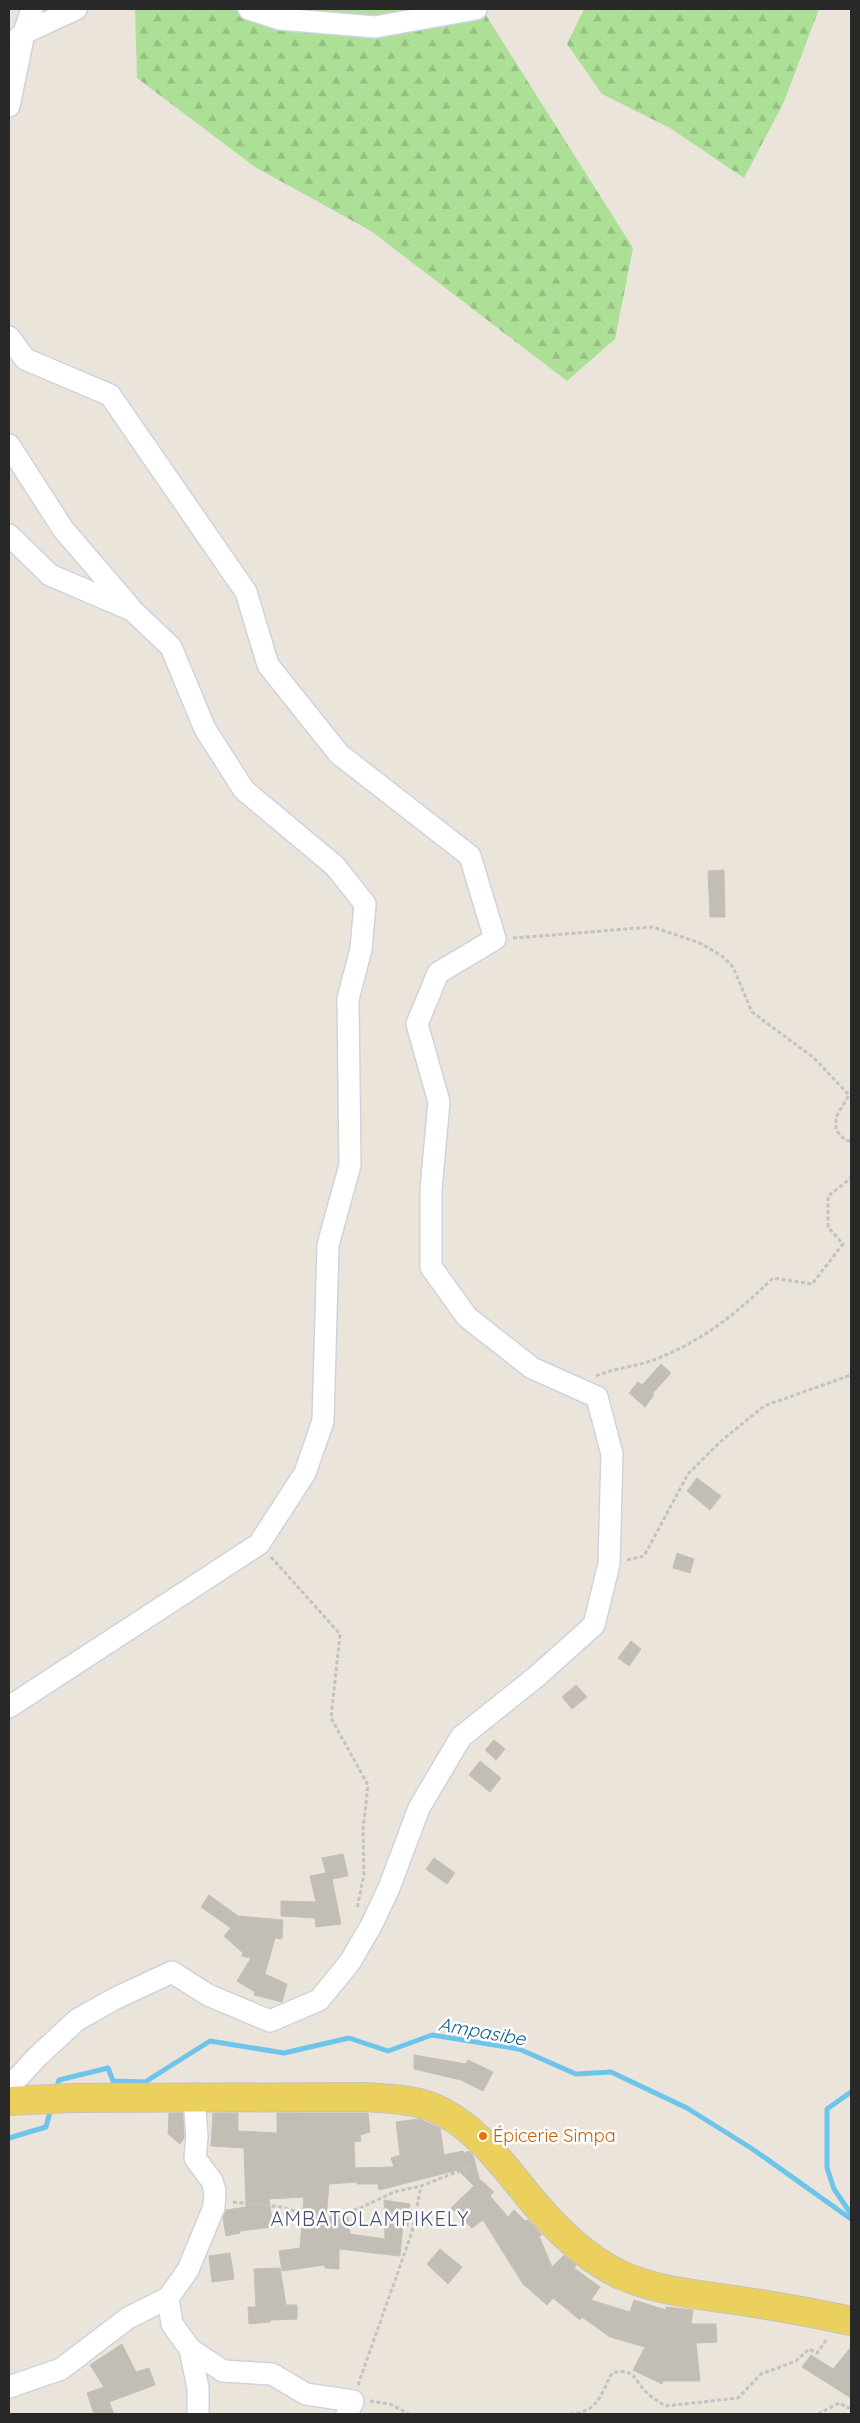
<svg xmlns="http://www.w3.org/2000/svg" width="860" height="2423" font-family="Quicksand,sans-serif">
<defs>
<pattern id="forest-firs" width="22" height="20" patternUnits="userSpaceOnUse" patternTransform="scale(1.25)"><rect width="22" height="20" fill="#ade097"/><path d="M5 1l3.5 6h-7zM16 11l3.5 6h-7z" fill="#95c082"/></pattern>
</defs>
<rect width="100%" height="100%" fill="#eae4da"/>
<g fill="url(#forest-firs)">
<path d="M 135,9 L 482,9 L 633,248 L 615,339 L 567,381 L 371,231 L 255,167 L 137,78 Z"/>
<path d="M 584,9 L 819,9 L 783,104 L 744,178 L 670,128 L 602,94 L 567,44 Z"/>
</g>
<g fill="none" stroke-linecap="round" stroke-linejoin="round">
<g stroke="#6ec5eb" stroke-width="5">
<path d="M 56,2090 L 59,2080 L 108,2068 L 113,2081 L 145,2082 L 210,2041 L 284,2053 L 349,2038 L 388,2051 L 432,2035 L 519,2049 L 576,2074 L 611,2072 L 687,2108 L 754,2150 L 851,2219"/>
<path d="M 851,2092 L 827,2109 L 827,2168 L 834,2189 L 851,2214"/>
<path d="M 9,2138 L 46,2127 L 51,2108"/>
</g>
</g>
<g fill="#c2beb6" stroke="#c5c0b4">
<path d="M 724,870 L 725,917 L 710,917 L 708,871 Z"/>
<path d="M 661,1364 L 671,1373 L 652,1394 L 654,1395 L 645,1407 L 629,1393 L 638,1382 L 642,1385 Z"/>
<path d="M 697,1478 L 721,1496 L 710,1510 L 687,1491 Z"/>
<path d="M 677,1553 L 694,1559 L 690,1573 L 673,1568 Z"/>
<path d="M 631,1641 L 641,1649 L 629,1666 L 618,1658 Z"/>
<path d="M 576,1685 L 587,1697 L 572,1709 L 562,1697 Z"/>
<path d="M 494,1740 L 505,1749 L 496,1760 L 485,1750 Z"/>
<path d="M 480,1761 L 501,1778 L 490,1792 L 469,1775 Z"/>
<path d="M 343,1854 L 348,1876 L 332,1879 L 341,1924 L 316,1927 L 315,1918 L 281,1916 L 281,1901 L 316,1902 L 310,1876 L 326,1873 L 322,1858 Z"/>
<path d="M 434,1858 L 455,1873 L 447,1884 L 426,1869 Z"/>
<path d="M 209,1895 L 238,1916 L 283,1920 L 282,1939 L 275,1938 L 265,1974 L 287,1984 L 282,2002 L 254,1995 L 255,1992 L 237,1981 L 251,1958 L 242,1956 L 243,1953 L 224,1936 L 231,1928 L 201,1907 Z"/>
<path d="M 414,2055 L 466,2064 L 468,2060 L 493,2072 L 483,2091 L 461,2080 L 414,2069 Z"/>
<path d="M 169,2113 L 183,2113 L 184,2138 L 180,2144 L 168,2134 Z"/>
<path d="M 213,2113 L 238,2113 L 238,2131 L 277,2133 L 277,2113 L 368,2113 L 370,2132 L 360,2135 L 361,2141 L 354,2142 L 355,2168 L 394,2167 L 391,2158 L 400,2155 L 396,2122 L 419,2119 L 440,2128 L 444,2155 L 463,2151 L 464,2153 L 469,2151 L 473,2155 L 480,2181 L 481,2180 L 494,2192 L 490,2196 L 508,2217 L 514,2210 L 525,2221 L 528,2220 L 542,2235 L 539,2236 L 552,2267 L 564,2255 L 576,2265 L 574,2268 L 600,2287 L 591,2300 L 630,2312 L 634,2300 L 666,2310 L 666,2307 L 693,2310 L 691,2324 L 716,2324 L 717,2342 L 696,2343 L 700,2381 L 663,2381 L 662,2384 L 633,2370 L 645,2347 L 610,2337 L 582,2317 L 580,2320 L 553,2298 L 547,2305 L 523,2284 L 483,2220 L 472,2228 L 451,2208 L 474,2186 L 458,2170 L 379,2190 L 378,2184 L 357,2184 L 357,2182 L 329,2184 L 326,2220 L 348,2217 L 350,2234 L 385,2239 L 384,2200 L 410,2204 L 408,2226 L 403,2225 L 400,2256 L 339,2249 L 339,2269 L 325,2268 L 325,2265 L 282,2271 L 279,2251 L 300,2248 L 304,2197 L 269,2199 L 273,2227 L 240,2231 L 240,2233 L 226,2236 L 223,2218 L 226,2210 L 246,2207 L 244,2148 L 211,2146 Z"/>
<path d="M 440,2249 L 462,2267 L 448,2284 L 427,2264 Z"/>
<path d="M 230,2253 L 234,2279 L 212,2282 L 209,2256 Z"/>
<path d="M 280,2268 L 286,2305 L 297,2305 L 297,2319 L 270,2320 L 270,2322 L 249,2324 L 248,2307 L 256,2307 L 254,2269 Z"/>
<path d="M 122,2344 L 136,2372 L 149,2368 L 155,2385 L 109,2402 L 114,2414 L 94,2414 L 87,2393 L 104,2387 L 90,2365 Z"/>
<path d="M 851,2347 L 851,2398 L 802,2367 L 811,2355 L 833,2369 Z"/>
</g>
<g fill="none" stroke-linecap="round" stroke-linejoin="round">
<g stroke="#cfd2e1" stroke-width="24">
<g id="minor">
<path d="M 249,9 L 280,19 L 375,27 L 476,9"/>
<path d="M 17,39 L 24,33 L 32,9"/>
<path d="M 9,106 L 24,33 L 76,9"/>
<path d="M 9,337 L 25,359 L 110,395 L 246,592 L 268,665 L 339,754 L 470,856 L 495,939 L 438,973 L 417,1024 L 439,1102 L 431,1189 L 431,1267 L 467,1317 L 532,1368 L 597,1397 L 612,1454 L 609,1564 L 594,1625 L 536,1677 L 461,1737 L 419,1808 L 389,1888 L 371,1926 L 350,1962 L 319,2000 L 270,2021 L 208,1995 L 172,1972 L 114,1999 L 77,2020 L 38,2056 L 14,2082 L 10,2101"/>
<path d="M 9,445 L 63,529 L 129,606"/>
<path d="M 9,535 L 50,575 L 132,610 L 171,647 L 205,729 L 244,790 L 335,866 L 365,904 L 361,949 L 348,999 L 350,1165 L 328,1245 L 323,1421 L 305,1473 L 259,1544 L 9,1707"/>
<path d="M 194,2097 L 197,2137 L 195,2158 L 212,2181 L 215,2191 L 214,2207 L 188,2270 L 168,2298 L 172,2324 L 190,2349 L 198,2388 L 198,2414"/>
<path d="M 190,2349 L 223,2371 L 272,2374 L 306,2394 L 353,2401 L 347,2414"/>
<path d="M 9,2387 L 61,2369 L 128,2318 L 168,2298"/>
</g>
</g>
<g stroke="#c3c3c3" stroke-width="30">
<path id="major" d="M 9,2101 L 70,2098 L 365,2097 C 387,2099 411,2099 432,2107 C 477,2125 506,2170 536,2205 C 559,2232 589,2260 621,2275 C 654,2290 692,2294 728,2299 C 769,2305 810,2312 851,2321"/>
</g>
<g stroke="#c3c3c3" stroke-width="3" stroke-dasharray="4 2.5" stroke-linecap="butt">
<path d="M 513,938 L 653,927 L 700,943 L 722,956 L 733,967 L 752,1012 L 814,1058 L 849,1095 L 836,1117 L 836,1130 L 845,1140 L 851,1141"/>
<path d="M 596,1376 C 616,1367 637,1367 656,1359 C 704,1340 736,1314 773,1278 L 812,1284 L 843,1244 L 828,1227 L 828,1196 L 851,1178"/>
<path d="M 271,1557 L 340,1634 L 331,1718 L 368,1785 L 363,1830 L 364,1874 L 357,1909"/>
<path d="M 627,1560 L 644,1556 L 688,1474 L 720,1442 L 764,1406 L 851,1375"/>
<path d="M 233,2202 L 282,2207 L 310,2216 L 330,2218 L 360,2208 L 394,2192 L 421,2186 L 475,2165"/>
<path d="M 358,2385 L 412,2232 L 421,2186"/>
<path d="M 370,2401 L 390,2404 L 409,2414"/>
<path d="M 570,2414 C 598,2412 600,2396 612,2373 C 636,2367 634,2381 648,2394 C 653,2398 659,2402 665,2406 L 738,2398 L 761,2374 L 796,2361 L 809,2349 L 817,2353 L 827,2339"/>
<path d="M 818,2414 L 839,2403 L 851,2409"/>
</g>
<use href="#minor" stroke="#fff" stroke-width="21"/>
<use href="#major" stroke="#ecd05d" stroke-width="28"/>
</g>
<circle fill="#e8710a" stroke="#fff" stroke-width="2" cx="483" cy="2136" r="5"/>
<g text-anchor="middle" stroke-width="5" stroke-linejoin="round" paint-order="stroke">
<g font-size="18" fill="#c56008" stroke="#fff" text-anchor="start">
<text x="493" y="2142">Épicerie Simpa</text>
</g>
<g font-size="19" font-style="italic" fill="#106294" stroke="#fff">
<text transform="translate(482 2031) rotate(10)" y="7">Ampasibe</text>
</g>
<g font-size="20" letter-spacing="1" fill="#4a5077" stroke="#fff">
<text x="370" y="2226">AMBATOLAMPIKELY</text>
</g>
</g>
<rect width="860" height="2423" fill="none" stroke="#282828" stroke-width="20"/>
</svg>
